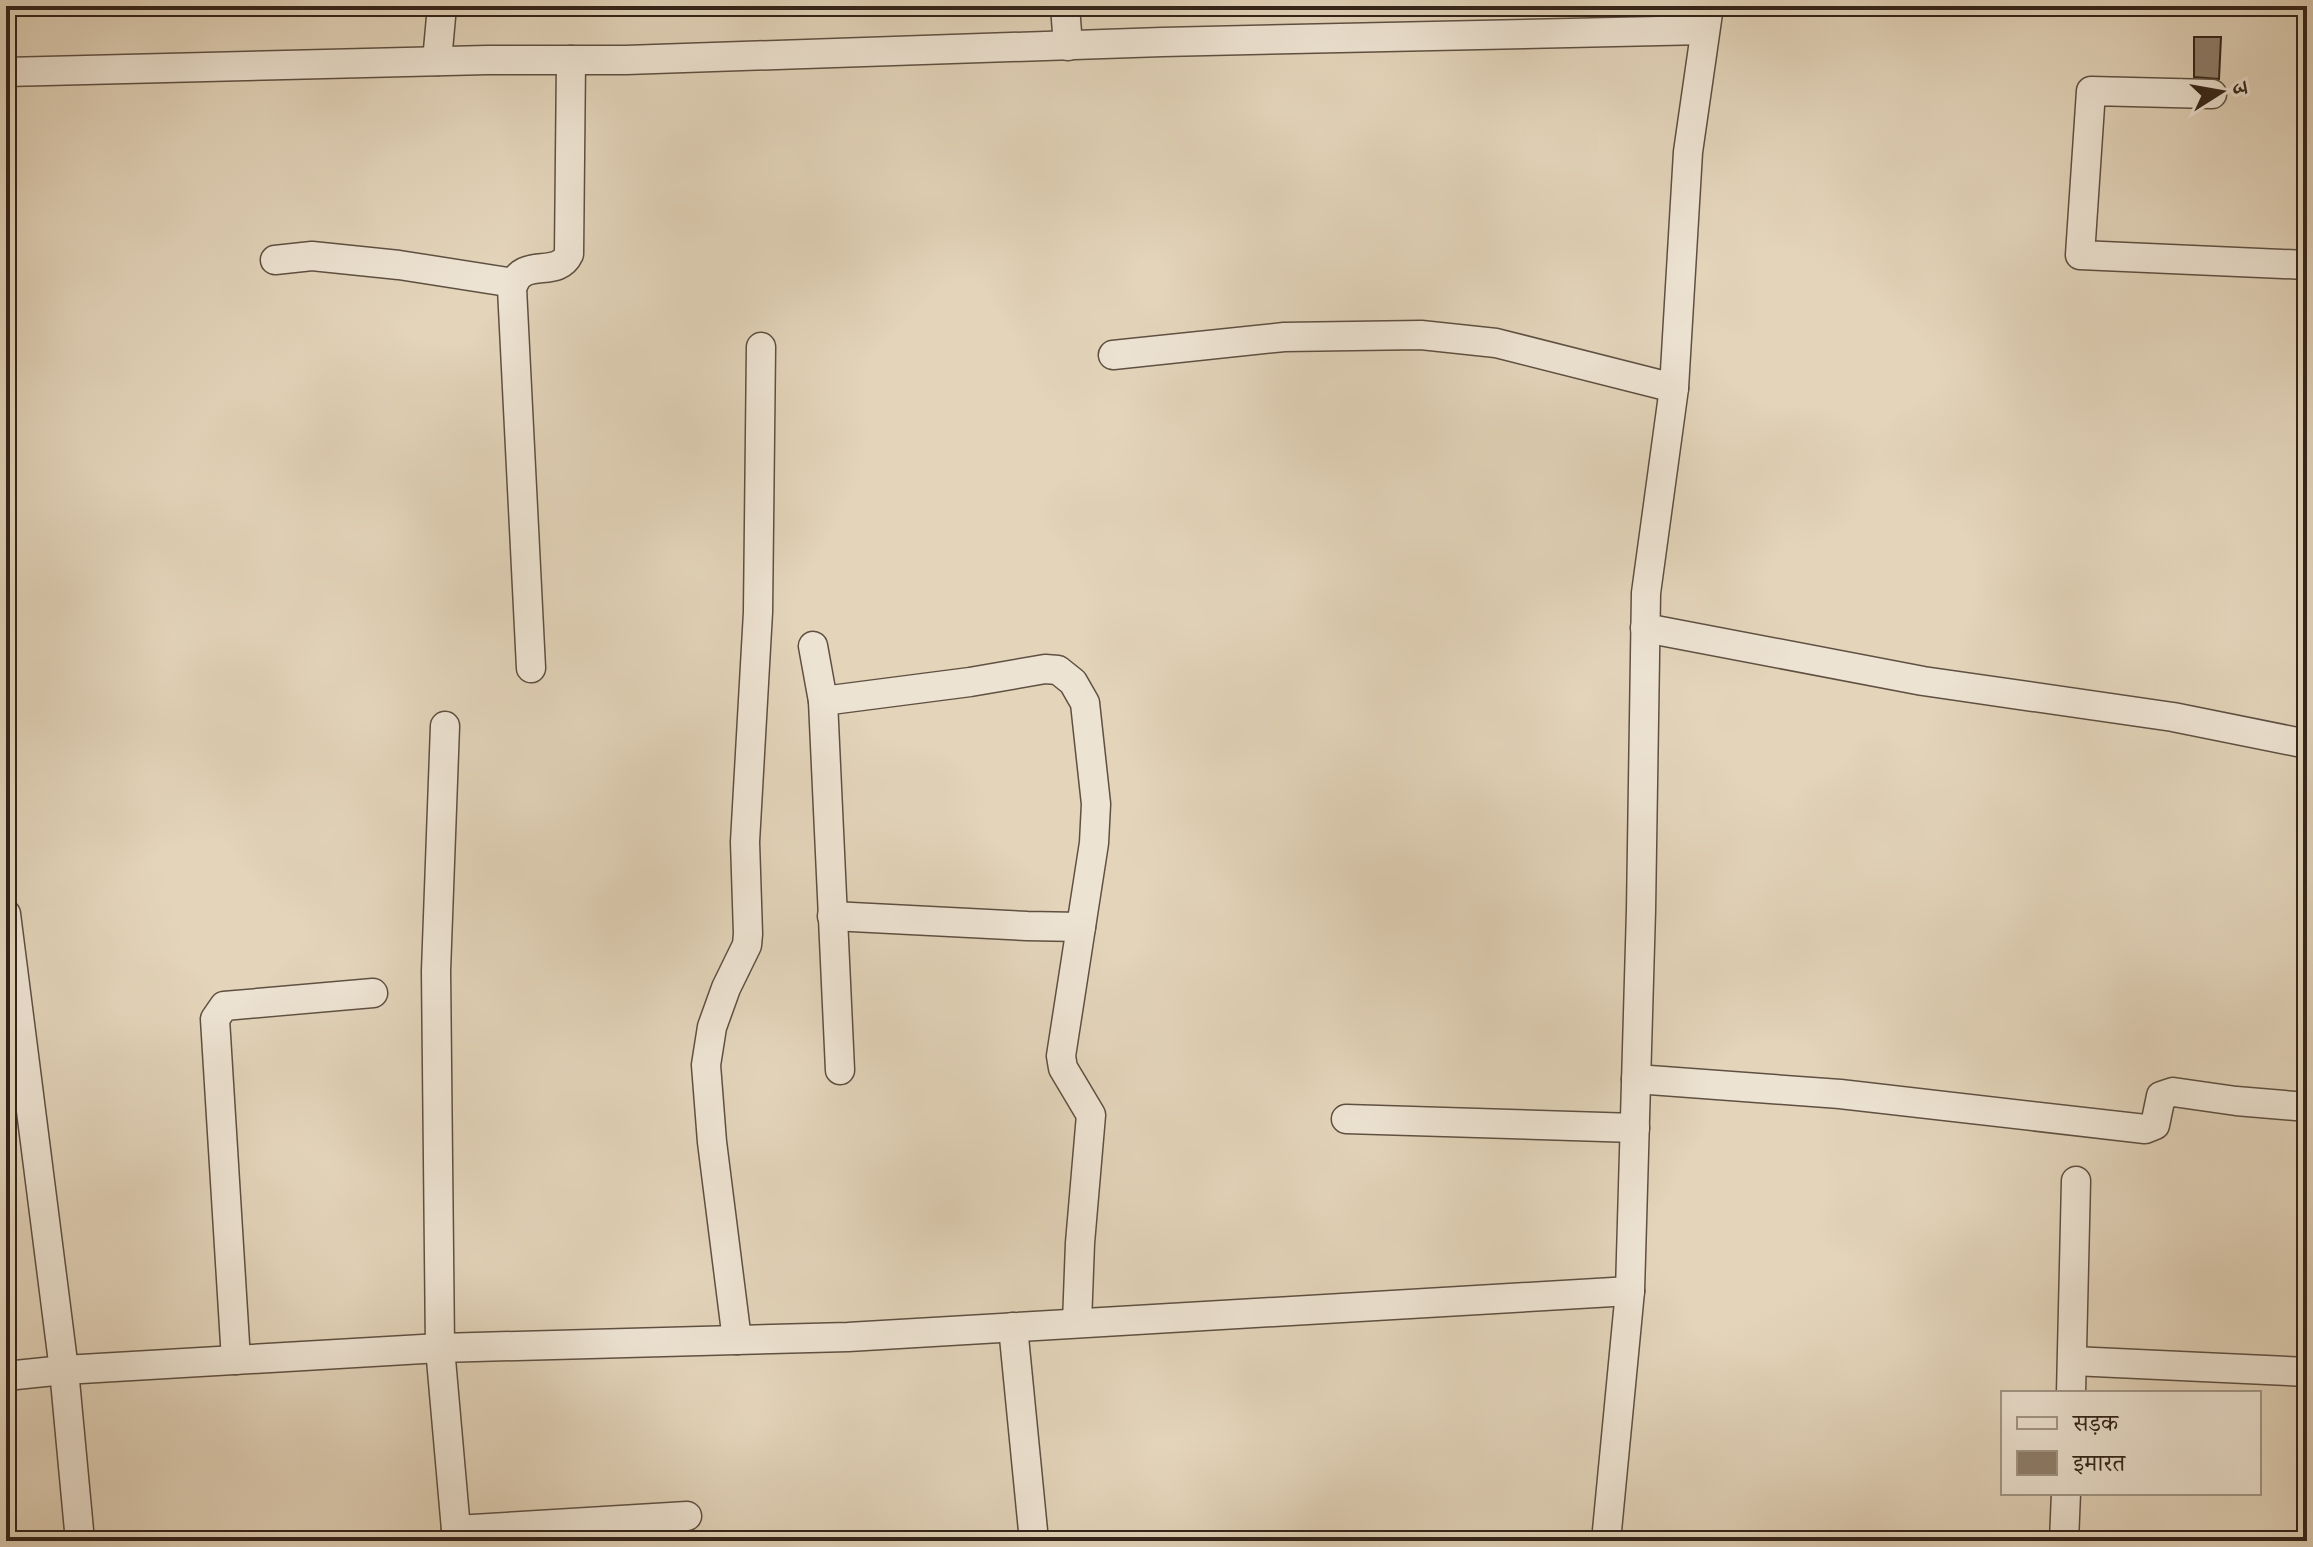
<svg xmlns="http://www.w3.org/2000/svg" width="2313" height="1547" font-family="'Libre Caslon Text','Noto Serif Devanagari',serif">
<rect width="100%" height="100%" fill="#e3d4ba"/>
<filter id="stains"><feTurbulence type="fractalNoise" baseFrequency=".0025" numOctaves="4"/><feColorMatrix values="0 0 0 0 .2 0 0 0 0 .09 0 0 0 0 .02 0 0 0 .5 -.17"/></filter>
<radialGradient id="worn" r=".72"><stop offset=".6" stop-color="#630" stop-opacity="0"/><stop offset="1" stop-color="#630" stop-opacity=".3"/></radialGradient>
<path fill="#8f806d" stroke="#33241a" stroke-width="2" d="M 2194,37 L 2221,37 L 2219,79 L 2194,77 Z"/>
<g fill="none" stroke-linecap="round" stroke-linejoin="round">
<g stroke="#5f5042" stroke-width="31">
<g id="minor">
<path d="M 1065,6 L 1068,46"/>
<path d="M 437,61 L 442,6"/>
<path d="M 6,72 L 487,60 L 626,60 L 1162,42 L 1705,30"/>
<path d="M 2212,94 L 2091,91 L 2080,255 L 2307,265"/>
<path d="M 275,260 L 312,256 L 399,265 L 514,283"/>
<path d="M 1113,355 L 1284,337 L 1421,335 L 1496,343 L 1674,388"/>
<path d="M 1645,628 L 1923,681 L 2173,717 L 2307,744"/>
<path d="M 813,646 L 823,701 L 840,1070"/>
<path d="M 531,668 L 512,288 C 522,255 557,280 569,254 L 571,60"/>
<path d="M 823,701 L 970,682 L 1045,669 L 1058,670 L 1073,682 L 1085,703 L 1096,804 L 1094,843 L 1061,1056 L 1063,1068 L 1091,1115 L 1080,1243 L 1077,1323"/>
<path d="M 445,726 L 436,971 L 440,1348 L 457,1541"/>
<path d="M 6,914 L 64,1370 L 440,1348 L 848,1337 L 1630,1291"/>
<path d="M 832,916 L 1027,926 L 1081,927"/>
<path d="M 1636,1079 L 1840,1094 L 2145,1129 L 2155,1125 L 2161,1096 L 2173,1092 L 2236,1101 L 2307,1107"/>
<path d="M 1346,1119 L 1635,1128"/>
<path d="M 1013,1327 L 1034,1541"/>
<path d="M 737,1340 L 712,1142 L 706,1065 L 712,1027 L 726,988 L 747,945 L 748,934 L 745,842 L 758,612 L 761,347"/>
<path d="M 236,1360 L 215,1019 L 224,1006 L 373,993"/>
<path d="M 2073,1361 L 2307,1372"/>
<path d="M 6,1376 L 64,1370 L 80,1541"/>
<path d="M 2071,1393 L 2076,1181"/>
<path d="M 456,1530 L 687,1516"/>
<path d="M 1606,1541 L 1630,1291 L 1641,910 L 1646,593 L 1674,388 L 1688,152 L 1709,6"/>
<path d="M 2064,1541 L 2066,1493"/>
</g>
</g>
<use href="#minor" stroke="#ede3d2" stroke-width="28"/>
</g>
<rect width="2313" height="1547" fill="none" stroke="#e3d4ba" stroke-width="32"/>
<rect x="8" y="8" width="2297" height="1531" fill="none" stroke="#33241a" stroke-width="4"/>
<rect x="16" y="16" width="2281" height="1515" fill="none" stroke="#33241a" stroke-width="2"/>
<rect x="2001" y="1391" width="260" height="104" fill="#ede3d2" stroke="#a39788" stroke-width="2"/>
<rect x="2017" y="1417" width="40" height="12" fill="#ede3d2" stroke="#a39788" stroke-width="2"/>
<text x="2073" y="1431" font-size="24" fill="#33241a">सड़क</text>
<rect x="2017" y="1451" width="40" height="24" fill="#8f806d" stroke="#a39788" stroke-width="2"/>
<text x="2073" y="1471" font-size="24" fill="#33241a">इमारत</text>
<g transform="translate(2221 92) rotate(79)" stroke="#ede3d2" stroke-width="6" paint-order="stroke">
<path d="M0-6L14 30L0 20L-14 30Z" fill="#33241a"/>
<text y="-12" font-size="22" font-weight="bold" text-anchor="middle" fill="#33241a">उ</text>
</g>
<rect width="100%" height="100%" filter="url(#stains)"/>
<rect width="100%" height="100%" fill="url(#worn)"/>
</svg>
